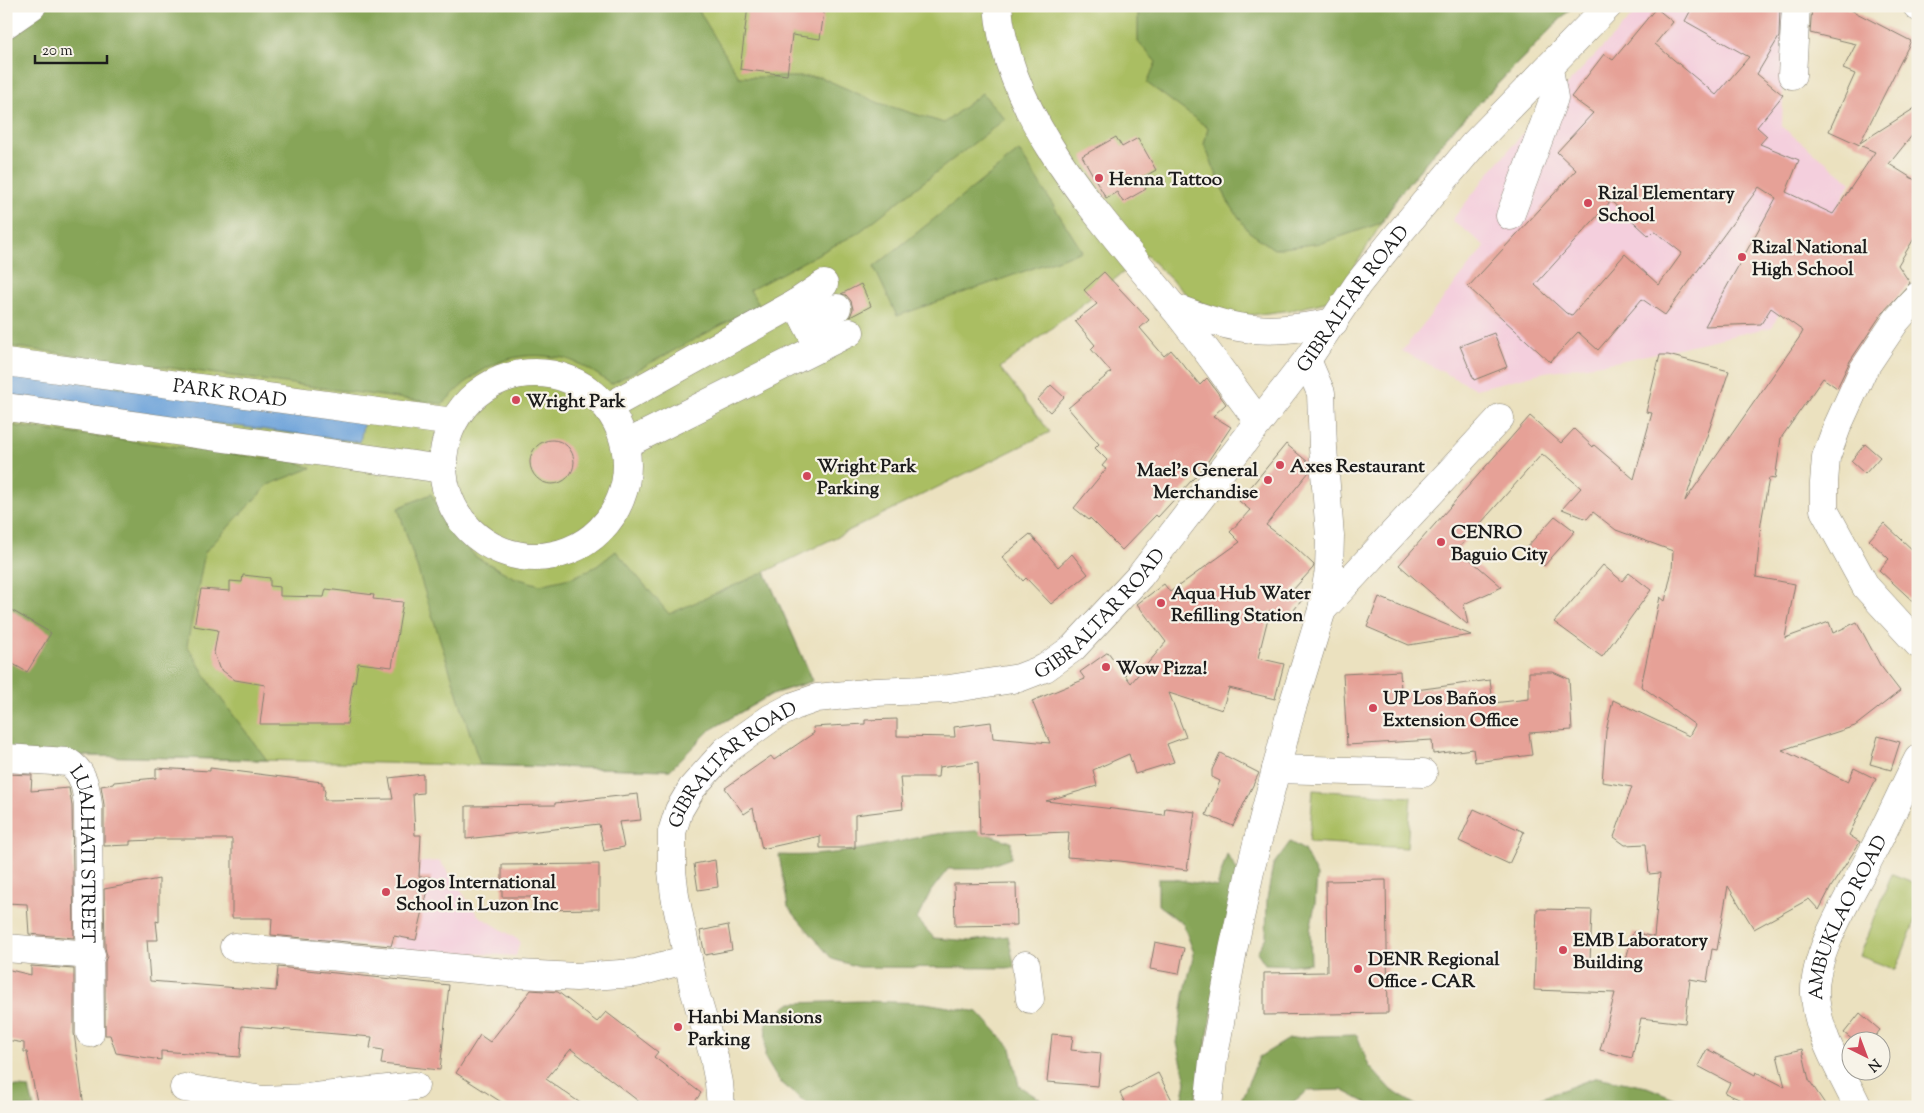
<svg xmlns="http://www.w3.org/2000/svg" width="1924" height="1113" font-family="'Sorts Mill Goudy',serif">
<rect width="100%" height="100%" fill="#f7f3e8"/>
<filter id="ink" filterUnits="userSpaceOnUse"><feTurbulence type="fractalNoise" baseFrequency=".02" numOctaves="2"/><feDisplacementMap in="SourceGraphic" scale="10" xChannelSelector="R" yChannelSelector="G"/><feConvolveMatrix kernelMatrix="1 2 1 2 8 2 1 2 1" color-interpolation-filters="sRGB"/></filter>
<filter id="wash" filterUnits="userSpaceOnUse"><feTurbulence type="fractalNoise" baseFrequency=".0096" numOctaves="4" result="noise"/><feDisplacementMap in="SourceGraphic" scale="20" xChannelSelector="R" yChannelSelector="G"/><feGaussianBlur stdDeviation="1.12" result="paint"/><feColorMatrix in="noise" values="0 0 0 0 0 0 0 0 0 0 0 0 0 0 0 0 0 1.4 0 .05"/><feComposite in="paint" operator="in"/></filter>
<g filter="url(#wash)">
<rect width="100%" height="100%" fill="#ebe1bf"/>
<g fill="#f4cfdd">
<path d="M 1642,6 L 1786,6 L 1782,127 L 1851,182 L 1772,327 L 1615,362 L 1545,372 L 1476,389 L 1402,351 L 1485,246 L 1452,220 L 1494,167 L 1554,98 Z"/>
<path d="M 440,861 L 478,915 L 520,941 L 516,956 L 411,950 L 309,940 L 312,869 Z"/>
</g>
<g fill="#aabe62" stroke="#636d3f">
<path d="M 47,6 L 1573,6 L 1448,135 L 1399,195 L 1334,300 L 1292,310 L 1235,317 L 1190,298 L 1146,255 L 1000,368 L 1050,432 L 765,572 L 813,681 L 772,694 L 710,730 L 670,770 L 6,754 L 6,31 Z"/>
<path d="M 1313,790 L 1411,797 L 1407,848 L 1309,842 Z"/>
<path d="M 1892,874 L 1918,884 L 1918,913 L 1896,970 L 1860,956 Z"/>
</g>
<g fill="#87a558" stroke="#52603a">
<path d="M 47,6 L 696,6 L 739,77 L 820,77 L 879,103 L 944,123 L 982,93 L 1005,119 L 858,233 L 750,290 L 759,305 L 611,384 C 597,374 581,363 564,358 C 559,357 551,357 545,356 C 502,352 471,374 443,404 L 6,346 L 6,31 Z"/>
<path d="M 1138,6 L 1573,6 L 1448,135 L 1399,195 L 1381,223 L 1322,243 L 1274,249 L 1248,231 L 1227,200 L 1204,144 L 1208,128 L 1147,83 L 1156,62 L 1138,42 Z"/>
<path d="M 1019,151 L 1082,251 L 897,316 L 874,267 Z"/>
<path d="M 6,425 L 297,462 L 311,468 L 268,485 L 205,552 L 187,645 L 213,688 L 267,760 L 6,754 Z"/>
<path d="M 431,494 L 458,538 L 476,557 L 513,577 L 540,585 L 574,577 L 597,566 L 616,551 L 669,614 L 765,572 L 813,681 L 772,694 L 710,730 L 670,770 L 480,765 L 398,508 Z"/>
<path d="M 977,831 L 1011,842 L 1011,858 L 981,869 L 948,869 L 931,891 L 917,919 L 934,938 L 970,941 L 1008,936 L 1015,968 L 859,967 L 832,959 L 788,907 L 779,855 C 831,858 881,845 931,835 C 946,832 962,832 977,831 Z"/>
<path d="M 1290,842 L 1304,850 L 1317,876 L 1315,904 L 1310,931 L 1311,963 L 1291,965 L 1265,964 L 1257,952 L 1266,937 L 1267,899 L 1273,865 Z"/>
<path d="M 1227,854 L 1239,873 L 1194,1107 L 1181,1107 L 1186,1082 L 1177,1043 L 1184,995 L 1194,953 L 1183,924 L 1158,905 L 1158,879 L 1174,879 L 1217,887 Z"/>
<path d="M 863,1001 L 925,1003 L 978,1012 L 1011,1048 L 1019,1086 L 1046,1103 L 1061,1107 L 811,1107 L 778,1080 L 765,1058 L 766,1022 L 791,1003 Z"/>
<path d="M 1357,1035 L 1369,1066 L 1391,1090 L 1419,1107 L 1374,1107 L 1342,1090 L 1307,1091 L 1287,1107 L 1238,1107 L 1259,1057 L 1289,1039 L 1317,1036 Z"/>
<path d="M 1597,1077 L 1647,1087 L 1689,1104 L 1690,1107 L 1525,1107 L 1533,1101 Z"/>
<path d="M 6,1080 L 8,1086 L 29,1088 L 34,1107 L 6,1107 Z"/>
</g>
<path fill="#6da3da" stroke="#44607b" d="M 6,372 L 364,419 L 360,442 L 6,396 Z"/>
<g id="blocks">
<g fill="#e6a197" fill-rule="evenodd">
<path d="M 748,6 L 825,6 L 820,39 L 792,35 L 787,75 L 740,69 Z"/>
<path d="M 1693,6 L 1780,6 L 1779,37 L 1757,74 L 1783,95 L 1757,127 L 1767,136 L 1760,144 L 1799,160 L 1786,192 L 1833,214 L 1875,152 L 1829,131 L 1855,74 L 1843,69 L 1856,44 L 1810,33 L 1812,6 L 1843,6 L 1911,41 L 1860,143 L 1918,106 L 1918,128 L 1889,164 L 1918,182 L 1918,232 L 1898,265 L 1910,283 L 1883,312 L 1850,361 L 1837,388 L 1823,378 L 1781,438 L 1775,479 L 1769,478 L 1761,523 L 1756,577 L 1795,584 L 1785,638 L 1829,622 L 1833,633 L 1857,622 L 1880,665 L 1900,691 L 1855,726 L 1782,750 L 1848,782 L 1854,768 L 1876,779 L 1849,835 L 1860,842 L 1831,887 L 1819,910 L 1809,899 L 1754,929 L 1728,886 L 1717,950 L 1712,949 L 1707,982 L 1690,979 L 1685,1023 L 1641,1018 L 1632,1058 L 1600,1050 L 1615,993 L 1534,990 L 1537,909 L 1592,910 L 1590,962 L 1624,967 L 1633,932 L 1654,937 L 1660,873 L 1649,874 L 1646,844 L 1625,845 L 1614,837 L 1632,787 L 1602,782 L 1606,731 L 1613,700 L 1689,736 L 1695,725 L 1641,686 L 1660,597 L 1665,601 L 1672,570 L 1673,551 L 1616,530 L 1593,512 L 1587,519 L 1562,509 L 1581,488 L 1542,454 L 1458,549 L 1502,587 L 1464,604 L 1468,625 L 1399,565 L 1530,416 L 1561,443 L 1574,429 L 1593,447 L 1594,445 L 1634,479 L 1652,413 L 1646,412 L 1660,355 L 1668,355 L 1729,371 L 1685,501 L 1801,335 L 1803,331 L 1771,308 L 1761,324 L 1705,326 L 1776,198 L 1759,187 L 1665,315 L 1642,299 L 1598,350 L 1578,332 L 1550,362 L 1468,287 L 1576,170 L 1557,152 L 1593,113 L 1571,97 L 1604,54 L 1613,60 L 1656,8 L 1673,22 L 1655,44 L 1716,95 L 1749,57 L 1685,21 ZM 1611,201 L 1649,236 L 1654,231 L 1682,253 L 1659,285 L 1625,254 L 1572,315 L 1566,313 L 1535,285 Z"/>
<path d="M 1116,137 L 1122,147 L 1138,138 L 1156,170 L 1140,179 L 1146,189 L 1123,202 L 1117,192 L 1106,198 L 1082,156 Z"/>
<path d="M 1104,272 L 1149,320 L 1140,328 L 1164,356 L 1171,350 L 1200,385 L 1207,378 L 1226,404 L 1213,416 L 1231,427 L 1204,467 L 1158,517 L 1156,515 L 1122,550 L 1090,518 L 1089,520 L 1074,508 L 1106,469 L 1102,466 L 1107,460 L 1095,448 L 1099,444 L 1068,408 L 1111,372 L 1091,349 L 1095,345 L 1075,321 L 1097,304 L 1084,290 Z"/>
<path d="M 861,284 L 871,306 L 850,317 L 853,309 L 851,301 L 846,295 L 841,294 Z"/>
<path d="M 1494,333 L 1507,367 L 1474,380 L 1460,346 Z"/>
<path d="M 1051,385 L 1064,397 L 1050,412 L 1037,400 Z"/>
<circle cx="552" cy="462" r="22"/>
<path d="M 1286,444 L 1308,462 L 1309,472 L 1266,525 L 1295,547 L 1314,565 L 1313,568 L 1292,591 L 1302,600 L 1285,621 L 1270,610 L 1258,658 L 1284,664 L 1275,699 L 1229,688 L 1222,710 L 1169,693 L 1186,737 L 1167,744 L 1174,762 L 1135,774 L 1129,754 L 1093,770 L 1097,786 L 1046,801 L 1164,815 L 1165,808 L 1195,812 L 1187,870 L 1120,861 L 1067,857 L 1069,832 L 980,835 L 978,762 L 939,767 L 938,777 L 900,777 L 903,809 L 855,815 L 855,848 L 820,848 L 820,836 L 762,849 L 753,808 L 744,814 L 725,788 L 771,756 L 774,760 L 814,733 L 813,727 L 865,724 L 865,720 L 897,719 L 897,736 L 955,737 L 954,727 L 991,722 L 993,738 L 1050,743 L 1032,701 L 1085,679 L 1080,672 L 1108,652 L 1131,683 L 1166,642 L 1137,604 L 1164,584 L 1170,592 L 1240,542 L 1230,532 L 1250,510 L 1239,501 Z"/>
<path d="M 1865,444 L 1880,457 L 1865,474 L 1851,461 Z"/>
<path d="M 1555,516 L 1575,531 L 1544,566 L 1525,549 Z"/>
<path d="M 1884,523 L 1918,555 L 1918,606 L 1879,570 L 1889,559 L 1869,540 Z"/>
<path d="M 1030,534 L 1058,567 L 1072,554 L 1088,574 L 1051,604 L 1026,578 L 1023,581 L 1002,557 Z"/>
<path d="M 1603,565 L 1622,581 L 1629,573 L 1651,590 L 1602,657 L 1554,622 Z"/>
<path d="M 243,575 L 270,578 L 270,586 L 280,587 L 280,596 L 324,597 L 326,589 L 374,595 L 373,599 L 403,602 L 392,667 L 358,663 L 355,682 L 353,681 L 347,724 L 260,724 L 265,685 L 235,680 L 219,668 L 214,653 L 218,630 L 194,626 L 201,589 L 230,591 L 230,581 L 242,582 Z"/>
<path d="M 1379,597 L 1471,635 L 1409,645 L 1367,627 Z"/>
<path d="M 6,607 L 51,633 L 27,672 L 6,660 Z"/>
<path d="M 1400,671 L 1401,692 L 1490,680 L 1493,703 L 1529,699 L 1529,672 L 1553,672 L 1569,679 L 1572,730 L 1529,733 L 1532,755 L 1475,762 L 1473,749 L 1433,754 L 1432,740 L 1347,745 L 1343,674 Z"/>
<path d="M 1878,736 L 1900,742 L 1891,770 L 1870,764 Z"/>
<path d="M 1220,753 L 1259,773 L 1233,826 L 1206,815 L 1220,781 L 1212,777 L 1212,770 Z"/>
<path d="M 156,768 L 210,771 L 210,768 L 322,782 L 322,785 L 324,785 L 324,790 L 325,791 L 324,800 L 393,799 L 389,778 L 423,774 L 423,793 L 413,794 L 415,835 L 421,835 L 419,877 L 431,877 L 416,940 L 394,936 L 391,946 L 271,935 L 272,918 L 232,918 L 232,839 L 154,839 L 154,840 L 130,841 L 130,845 L 104,846 L 104,805 L 101,786 L 113,784 L 114,782 L 156,778 Z"/>
<path d="M 6,774 L 32,775 L 31,791 L 69,788 L 72,806 L 74,938 L 29,934 L 27,904 L 6,903 Z"/>
<path d="M 638,794 L 641,820 L 619,822 L 624,847 L 604,851 L 599,824 L 466,839 L 466,806 L 555,805 L 555,803 Z"/>
<path d="M 1474,809 L 1524,832 L 1509,864 L 1459,841 Z"/>
<path d="M 715,860 L 718,887 L 698,890 L 694,864 Z"/>
<path d="M 599,864 L 599,909 L 534,910 L 534,897 L 502,897 L 502,865 Z"/>
<path d="M 159,879 L 159,922 L 156,921 L 158,940 L 147,940 L 150,981 L 276,991 L 278,967 L 449,985 L 440,1070 L 381,1064 L 383,1050 L 370,1048 L 372,1037 L 242,1026 L 240,1057 L 161,1051 L 161,1060 L 116,1053 L 110,1035 L 105,1035 L 105,961 L 107,956 L 105,948 L 104,889 Z"/>
<path d="M 1386,880 L 1388,1013 L 1264,1015 L 1264,973 L 1327,972 L 1326,881 Z"/>
<path d="M 1016,883 L 1017,925 L 955,926 L 954,884 Z"/>
<path d="M 728,925 L 732,950 L 705,955 L 700,931 Z"/>
<path d="M 1155,942 L 1184,948 L 1179,974 L 1150,969 Z"/>
<path d="M 31,966 L 74,969 L 74,1033 L 84,1107 L 38,1107 L 27,1052 L 24,1052 L 24,1043 L 6,1040 L 6,969 L 31,975 Z"/>
<path d="M 531,990 L 558,992 L 597,1022 L 606,1012 L 658,1052 L 654,1057 L 701,1093 L 691,1107 L 646,1107 L 571,1049 L 546,1079 L 586,1107 L 509,1107 L 456,1073 L 480,1035 L 490,1042 Z"/>
<path d="M 1860,1013 L 1880,1030 L 1872,1040 L 1853,1040 L 1844,1033 Z"/>
<path d="M 1052,1034 L 1073,1036 L 1071,1050 L 1101,1053 L 1098,1086 L 1047,1082 Z"/>
<path d="M 1707,1049 L 1755,1075 L 1756,1072 L 1785,1087 L 1777,1055 L 1802,1049 L 1809,1080 L 1827,1107 L 1735,1107 L 1741,1100 L 1725,1093 L 1730,1083 L 1698,1066 Z"/>
<path d="M 1158,1073 L 1172,1100 L 1160,1107 L 1127,1107 L 1120,1093 Z"/>
</g>
</g>
</g>
<g filter="url(#ink)">
<use href="#blocks" fill-opacity="0" stroke="#847e6e" stroke-width="1"/>
<g fill="none" stroke-linecap="round" stroke-linejoin="round">
<g stroke="#847e6e" stroke-width="29">
<g id="minor">
<path d="M 998,6 C 1007,120 1104,221 1173,307 C 1203,344 1230,384 1259,422"/>
<path d="M 1792,75 L 1796,6"/>
<path d="M 1510,216 L 1554,98 L 1549,69"/>
<path d="M 796,303 L 819,348"/>
<path d="M 1173,307 C 1194,315 1216,323 1238,327 C 1270,333 1302,328 1334,322"/>
<path d="M 807,324 L 837,308"/>
<path id="s1" d="M 6,362 L 453,422"/>
<circle cx="535" cy="465" r="92"/>
<path d="M 6,407 L 442,469"/>
<path d="M 608,407 L 796,303 L 824,284"/>
<path d="M 626,444 L 850,332"/>
<path d="M 1322,610 L 1500,418"/>
<path id="s2" d="M 6,758 L 68,762 C 84,772 86,788 88,805 L 90,1033"/>
<path d="M 1276,769 L 1423,773"/>
<path d="M 234,947 L 519,974 L 576,977 L 636,973 L 688,959"/>
<path d="M 6,948 L 91,955"/>
<path d="M 1026,965 L 1030,999"/>
<path d="M 184,1088 L 263,1100 L 306,1098 L 415,1086"/>
<path id="s3" d="M 721,1107 L 719,1083 L 714,1057 L 694,989 L 675,896 L 672,871 L 672,832 L 679,810 L 692,788 L 725,751 L 771,718 L 794,706 L 817,698 L 875,692 L 949,689 L 1019,678 L 1045,668 L 1073,648 L 1140,576 L 1307,360 L 1358,284 L 1395,238 L 1473,145 L 1608,6"/>
<path d="M 1208,1107 L 1213,1061 L 1233,950 L 1251,867 L 1291,711 L 1322,610 L 1329,570 L 1330,536 L 1323,448 L 1321,393 L 1307,360"/>
</g>
</g>
<g stroke="#847e6e" stroke-width="29">
<g id="major">
<path d="M 1917,6 L 1918,7"/>
<path d="M 6,24 L 32,6"/>
<path d="M 1918,296 L 1896,321 L 1863,370 L 1837,427 L 1826,457 L 1824,483 L 1824,510 L 1866,587 L 1918,644"/>
<path id="s4" d="M 1858,1107 C 1841,1071 1817,1034 1815,994 C 1813,951 1854,890 1873,851 C 1889,821 1903,789 1918,759"/>
</g>
</g>
<use href="#minor" stroke="#fff" stroke-width="28"/>
<use href="#major" stroke="#fff" stroke-width="28"/>
</g>
</g>
<g fill="#d1495b" stroke="#f7f3e8" stroke-width="2">
<circle cx="1099" cy="178" r="5"/>
<circle cx="1588" cy="203" r="5"/>
<circle cx="1742" cy="257" r="5"/>
<circle cx="516" cy="400" r="5"/>
<circle cx="1280" cy="465" r="5"/>
<circle cx="807" cy="476" r="5"/>
<circle cx="1268" cy="480" r="5"/>
<circle cx="1441" cy="542" r="5"/>
<circle cx="1161" cy="603" r="5"/>
<circle cx="1106" cy="667" r="5"/>
<circle cx="1373" cy="708" r="5"/>
<circle cx="386" cy="892" r="5"/>
<circle cx="1563" cy="950" r="5"/>
<circle cx="1358" cy="969" r="5"/>
<circle cx="678" cy="1027" r="5"/>
</g>
<g text-anchor="middle" stroke-width="4.5" stroke-linejoin="round" paint-order="stroke">
<g font-size="19" font-weight="bold" fill="#1c1c1c" stroke="#f7f3e8" text-anchor="start">
<text x="1109" y="185">Henna Tattoo</text>
<text x="1598" y="199">Rizal Elementary<tspan x="1598" dy="22">School</tspan></text>
<text x="1752" y="253">Rizal National<tspan x="1752" dy="22">High School</tspan></text>
<text x="526" y="407">Wright Park</text>
<text x="817" y="472">Wright Park<tspan x="817" dy="22">Parking</tspan></text>
<text x="1290" y="472">Axes Restaurant</text>
<text x="1258" y="476" text-anchor="end">Mael's General<tspan x="1258" dy="22">Merchandise</tspan></text>
<text x="1451" y="538">CENRO<tspan x="1451" dy="22">Baguio City</tspan></text>
<text x="1171" y="599">Aqua Hub Water<tspan x="1171" dy="22">Refilling Station</tspan></text>
<text x="1116" y="674">Wow Pizza!</text>
<text x="1383" y="704">UP Los Baños<tspan x="1383" dy="22">Extension Office</tspan></text>
<text x="396" y="888">Logos International<tspan x="396" dy="22">School in Luzon Inc</tspan></text>
<text x="1573" y="946">EMB Laboratory<tspan x="1573" dy="22">Building</tspan></text>
<text x="1368" y="965">DENR Regional<tspan x="1368" dy="22">Office - CAR</tspan></text>
<text x="688" y="1023">Hanbi Mansions<tspan x="688" dy="22">Parking</tspan></text>
</g>
<g font-size="19" fill="#1c1c1c" stroke="#f7f3e8">
<text dy="7" stroke="none"><textPath href="#s3" startOffset="1199">GIBRALTAR ROAD</textPath></text>
<text dy="7" stroke="none"><textPath href="#s1" startOffset="226">PARK ROAD</textPath></text>
<text dy="7" stroke="none"><textPath href="#s3" startOffset="794">GIBRALTAR ROAD</textPath></text>
<text dy="7" stroke="none"><textPath href="#s3" startOffset="374">GIBRALTAR ROAD</textPath></text>
<text dy="7" stroke="none"><textPath href="#s2" startOffset="160">LUALHATI STREET</textPath></text>
<text dy="7" stroke="none"><textPath href="#s4" startOffset="205">AMBUKLAO ROAD</textPath></text>
</g>
</g>
<rect width="1924" height="1113" fill="none" stroke="#f7f3e8" stroke-width="25"/>
<g transform="translate(1866 1056) rotate(138)"><circle r="24" fill="#f7f3e8" stroke="#9f9d96"/>
<path d="M0-4L9 19L0 12L-9 19Z" fill="#d1495b"/>
<text y="-8" font-size="14" font-weight="bold" text-anchor="middle" fill="#1c1c1c">N</text>
</g>
<path d="M35 55v8h72v-8" fill="none" stroke="#1c1c1c" stroke-width="2.5"/>
<text x="42" y="55" font-size="15" fill="#1c1c1c" stroke="#f7f3e8" stroke-width="4" paint-order="stroke">20 m</text>
</svg>
